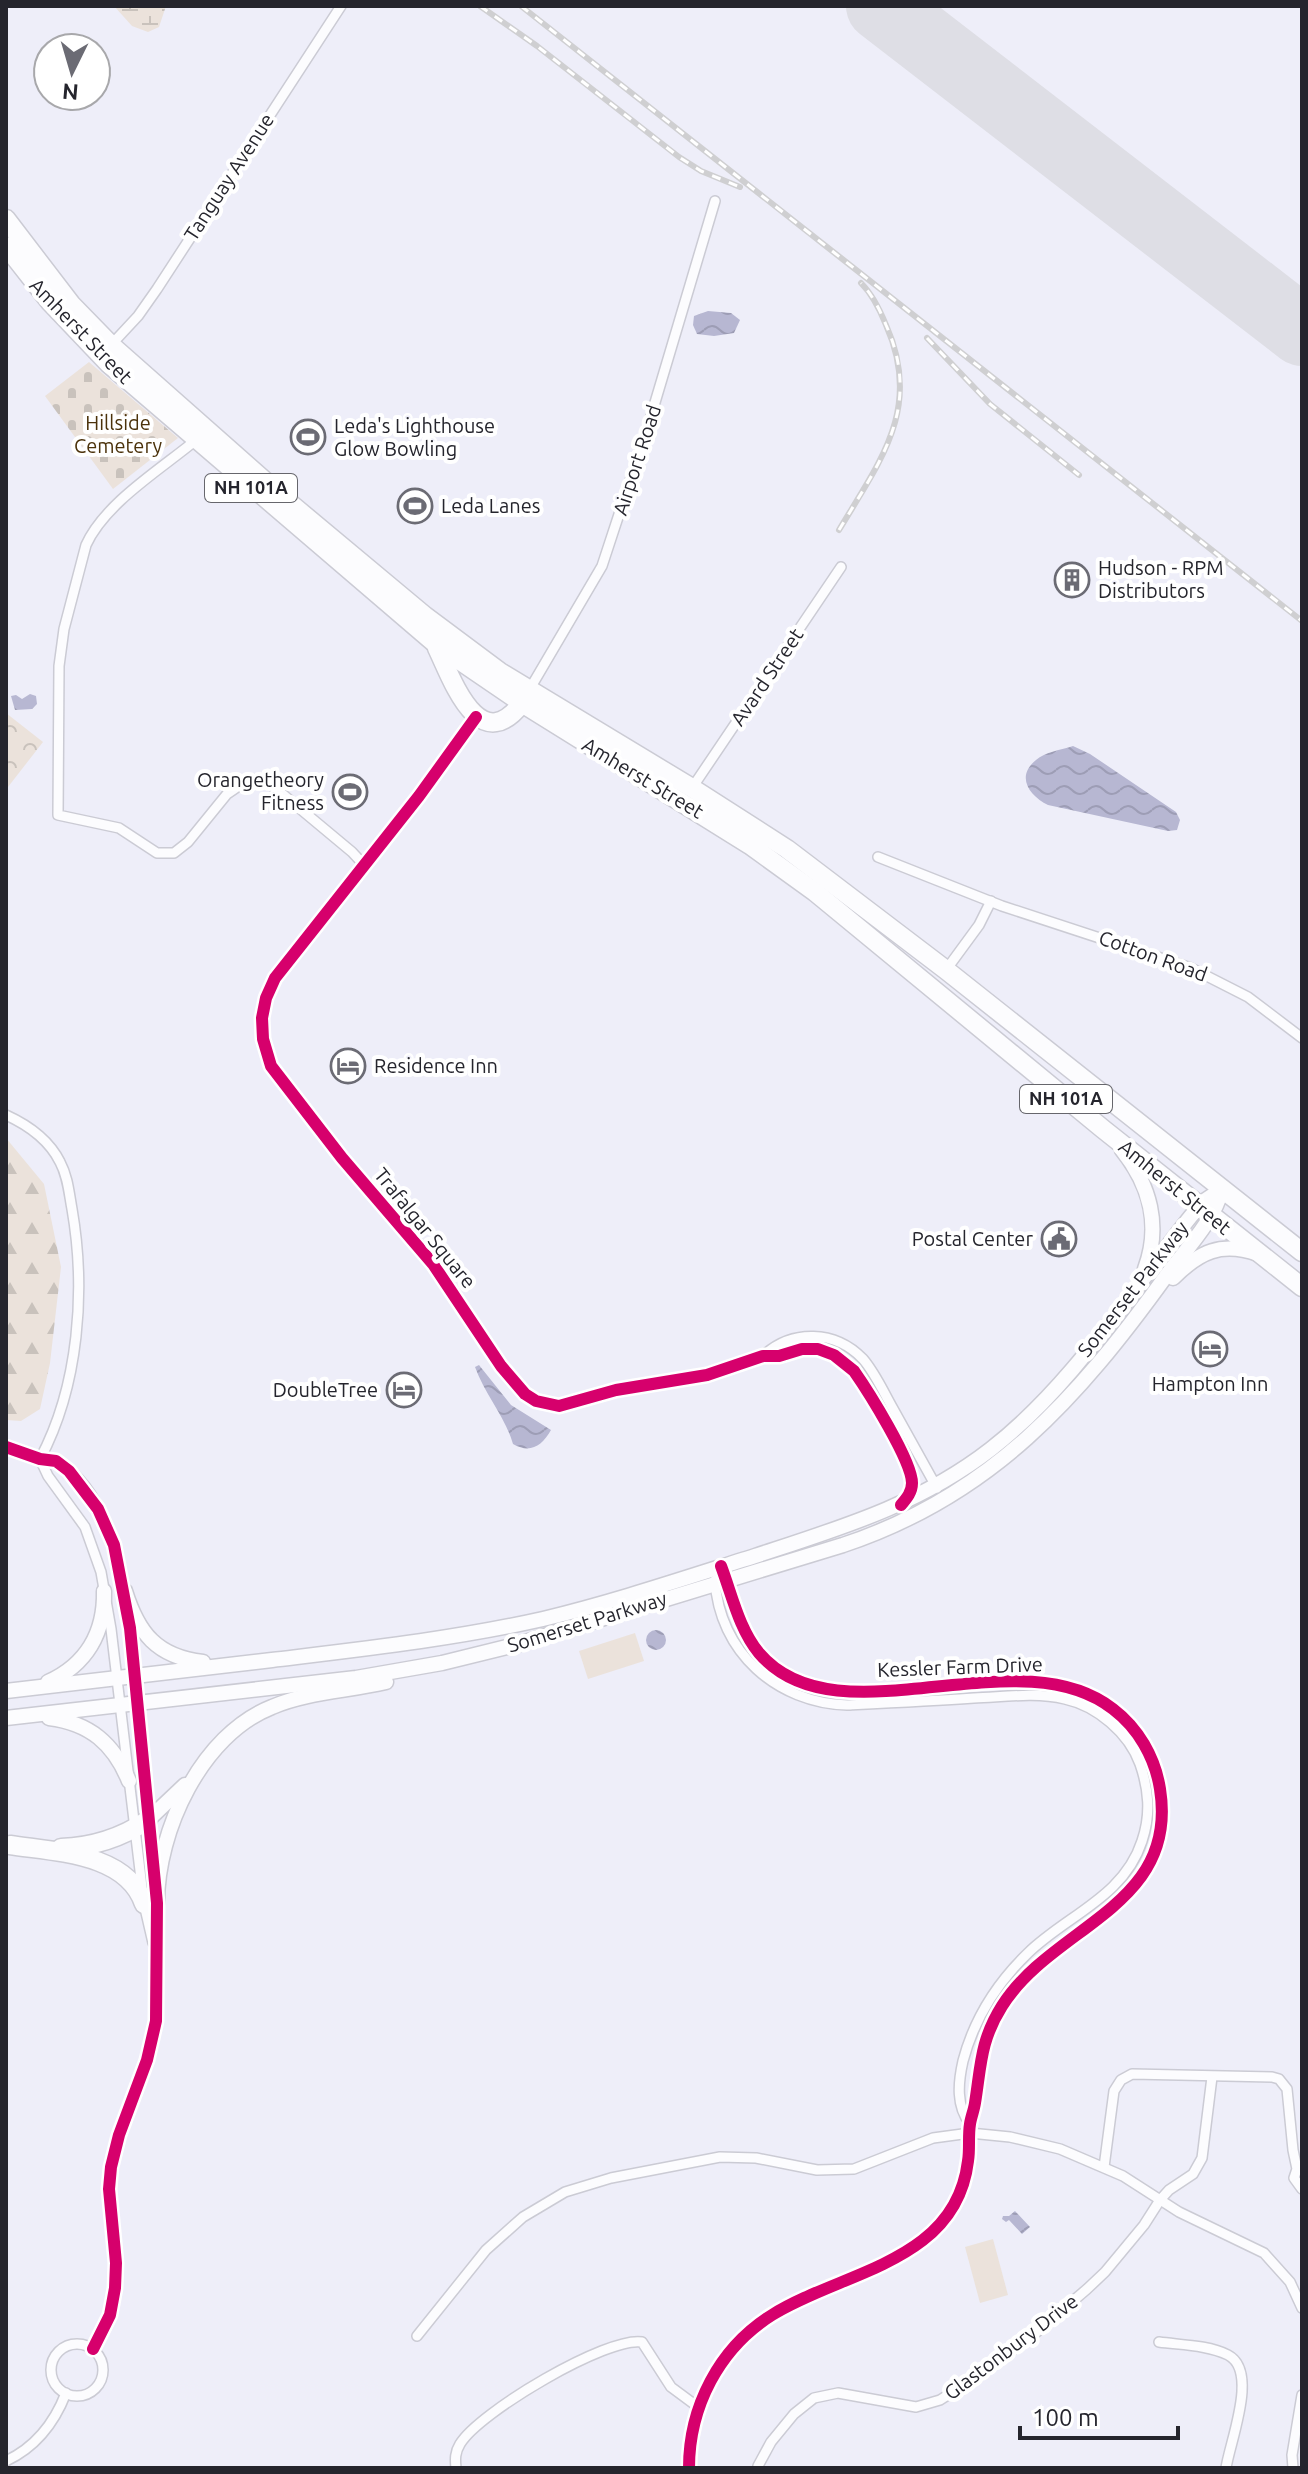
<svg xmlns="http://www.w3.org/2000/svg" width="1308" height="2474" font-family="Ubuntu,sans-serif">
<defs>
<pattern id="forest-firs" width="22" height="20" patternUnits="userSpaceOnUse" patternTransform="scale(2)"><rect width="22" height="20" fill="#ebe2db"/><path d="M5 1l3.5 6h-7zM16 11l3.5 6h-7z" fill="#c9c2bc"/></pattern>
<pattern id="wetland-marsh" width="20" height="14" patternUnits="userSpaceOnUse" patternTransform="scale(2)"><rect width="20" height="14" fill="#ebe2db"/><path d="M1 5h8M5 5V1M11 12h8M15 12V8" fill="none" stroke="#c9c2bc"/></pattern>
<pattern id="cemetery-stones" width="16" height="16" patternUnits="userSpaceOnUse" patternTransform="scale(2)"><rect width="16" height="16" fill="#ebe2db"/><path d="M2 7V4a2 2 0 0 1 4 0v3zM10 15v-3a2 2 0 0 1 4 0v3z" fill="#c9c2bc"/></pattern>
<pattern id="park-crowns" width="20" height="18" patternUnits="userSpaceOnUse" patternTransform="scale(2)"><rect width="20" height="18" fill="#ebe2db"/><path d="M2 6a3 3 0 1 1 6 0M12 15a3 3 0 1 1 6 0" fill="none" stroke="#c9c2bc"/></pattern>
<pattern id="water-waves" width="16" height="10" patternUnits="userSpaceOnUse" patternTransform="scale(2)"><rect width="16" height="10" fill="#b7b7d2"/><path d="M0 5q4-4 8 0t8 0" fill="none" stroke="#9d9db5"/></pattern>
</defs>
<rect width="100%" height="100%" fill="#eeeef9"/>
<g fill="#ebe2db">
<path d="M 635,1633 L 644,1661 L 588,1679 L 579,1651 Z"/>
<path d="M 993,2239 L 1008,2295 L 980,2303 L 965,2247 Z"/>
</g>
<path fill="url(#forest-firs)" d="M 6,1138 L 44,1184 L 61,1267 L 50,1363 L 40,1409 L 21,1421 L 6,1420 Z"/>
<path fill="url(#wetland-marsh)" d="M 114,6 L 166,6 L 159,27 L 148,32 L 132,26 Z"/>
<path fill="url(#cemetery-stones)" d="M 89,362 L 178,438 L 113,489 L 45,396 Z"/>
<path fill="url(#park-crowns)" d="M 6,713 L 43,742 L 8,787 L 6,785 Z"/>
<g fill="url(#water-waves)">
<path d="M 708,311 L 731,313 L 740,320 L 734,333 L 714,336 L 697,334 L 693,325 L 694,316 Z"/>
<path d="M 30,694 L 36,696 L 37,704 L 32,709 L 15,710 L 11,696 L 16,695 L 22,699 Z"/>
<path d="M 1073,746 L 1090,754 L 1176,812 L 1180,820 L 1177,830 L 1168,831 L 1048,805 C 1030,796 1015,777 1036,760 C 1045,752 1061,750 1073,746 Z"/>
<path d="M 479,1365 L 511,1405 L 551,1430 C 542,1446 530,1454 513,1444 C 505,1416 485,1395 475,1367 Z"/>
<circle cx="656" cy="1640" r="10"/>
<path d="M 1015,2211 L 1030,2227 L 1022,2234 L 1009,2220 L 1006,2222 L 1002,2219 L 1003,2216 L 1009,2216 Z"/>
</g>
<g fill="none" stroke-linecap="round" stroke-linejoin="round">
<path stroke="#dedee5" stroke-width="70" d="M 881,6 L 1302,331"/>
<g stroke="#cbcbd4" stroke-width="12">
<g id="street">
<path d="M 111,345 L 138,316 L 157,289 L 341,6"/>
<path d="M 196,440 C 161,469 105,503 86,545 L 64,629 L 59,666 L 58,815 L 119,828 L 157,853 L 174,853 L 188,842 L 227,794 L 249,779 L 258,779 L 274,787 L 352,852 L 365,866"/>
<path d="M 528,692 L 602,566 L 648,426 L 715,201"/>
<path d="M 476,717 L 419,796 L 275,978 L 266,998 L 262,1018 L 263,1039 L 271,1066 L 342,1158 L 433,1264 L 501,1366 L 525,1394 L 536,1401 L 559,1406 L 616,1390 L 723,1371 L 763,1356 L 779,1356 L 802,1349 L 818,1349 L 845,1361 L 861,1381 L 909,1469 L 912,1487 L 906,1500"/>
<path d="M 692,788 L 841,567"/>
<path d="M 878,857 L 1002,906 L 1191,968 L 1248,997 L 1302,1038"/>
<path d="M 946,970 L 979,925 L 991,901"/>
<path d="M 6,1115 C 28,1125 49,1140 60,1162 C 68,1177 69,1193 72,1209 C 86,1290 79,1386 40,1459"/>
<path d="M 763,1356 C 792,1329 835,1330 863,1359 C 875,1373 883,1391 892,1407 C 907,1434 922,1461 937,1488"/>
<path d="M 6,1447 C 18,1450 30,1457 42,1459 C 48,1461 53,1460 60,1463 C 101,1488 119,1552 125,1596"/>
<path d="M 40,1459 L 48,1476 L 85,1527 L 101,1572 L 111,1629 L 144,1904 L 153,1943"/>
<path d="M 715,1580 C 719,1652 777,1703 847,1705 C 889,1703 932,1701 974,1698 C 1004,1697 1035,1692 1065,1699 C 1097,1706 1129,1733 1140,1764 C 1149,1790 1151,1814 1142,1841 C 1124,1897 1067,1915 1028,1953 C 997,1983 974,2019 963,2061 C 958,2083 956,2106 970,2124"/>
<path d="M 127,1611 L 154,1878"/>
<path d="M 1104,2167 L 1114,2091 L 1121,2080 L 1132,2074 L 1272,2077 L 1279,2079 L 1287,2089 L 1293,2150 L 1297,2169 L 1294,2178 L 1302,2189"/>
<path d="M 417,2336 L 486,2250 L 523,2217 L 565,2192 L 611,2178 L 720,2157 L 756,2158 L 817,2170 L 854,2169 L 933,2138 L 970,2133 L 1010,2137 L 1060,2149 L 1123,2176 L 1179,2212 L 1264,2253 L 1290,2282 L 1302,2308"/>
<path d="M 1159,2342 C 1181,2345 1208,2345 1228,2355 C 1259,2371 1230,2441 1226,2468"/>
<circle cx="77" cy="2370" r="26"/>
<path d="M 93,2349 L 110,2315 L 115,2288 L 116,2263 L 109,2189 L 111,2167 L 119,2135 L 147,2060 L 156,2021 L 157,1901"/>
<path d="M 6,2461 C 36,2447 54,2424 66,2393"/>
<path d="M 758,2466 L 771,2442 L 794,2414 L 814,2398 L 838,2393 L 916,2407 L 940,2400 L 951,2393 L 1031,2337 L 1087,2289 L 1105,2272 L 1144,2225 L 1160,2200 L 1169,2190 L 1193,2174 L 1202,2158 L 1212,2077"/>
<path d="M 456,2468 C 455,2459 455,2452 460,2444 C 479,2412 608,2336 642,2342 L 671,2387 L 698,2407"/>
<path d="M 689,2468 C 689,2407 719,2348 772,2315 C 842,2271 956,2263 968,2161 C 970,2149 968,2136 970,2124 C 971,2117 974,2110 975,2103 C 981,2066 980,2041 1002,2006 C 1053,1925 1179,1907 1160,1789 C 1155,1757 1138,1728 1113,1709 C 1017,1634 837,1745 759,1653 C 739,1629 732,1595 721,1566"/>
<path d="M 1293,2468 L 1292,2455 L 1302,2395"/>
</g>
</g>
<g stroke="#cbcbd4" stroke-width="17">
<g id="primary">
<path d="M 1122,1150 C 1150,1185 1161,1226 1145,1269"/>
<path d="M 1173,1278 C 1199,1252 1221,1241 1258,1254"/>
<path d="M 125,1591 C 138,1633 157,1657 203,1662"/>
<path d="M 48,1682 C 86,1665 105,1633 104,1591"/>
<path d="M 6,1691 C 95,1681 183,1670 272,1660 C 363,1649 454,1639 543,1619 C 614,1602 685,1578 755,1556 C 840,1528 919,1505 991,1449 C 1072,1386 1128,1295 1191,1216 L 1204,1201 L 1222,1189"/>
<path d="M 6,1718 L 356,1678 L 442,1663 L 519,1644 L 843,1545 C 991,1496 1078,1398 1166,1276 C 1186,1249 1214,1221 1222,1189"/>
<path d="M 49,1718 C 90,1723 114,1744 129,1781"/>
<path d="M 148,1820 L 185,1785"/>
<path d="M 157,1903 C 157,1831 201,1735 272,1707 C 307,1692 348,1691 386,1682"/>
</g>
</g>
<g stroke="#cbcbd4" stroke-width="21">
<g id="highway">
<path d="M 6,219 L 71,304 L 111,345 L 292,505 L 425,616 L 500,672 L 692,788 L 787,849 L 946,970 L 1302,1252"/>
<path d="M 6,246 L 50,302 L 109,364 L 437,645 L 522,703 L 750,845 L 815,892 L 1103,1129 L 1302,1287"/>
<path d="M 437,648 C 452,679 479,759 522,703"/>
<path d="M 10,1845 C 55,1852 127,1853 144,1904"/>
<path d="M 61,1848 C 93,1847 121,1838 148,1820"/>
</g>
</g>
<use href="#street" stroke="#fcfcfe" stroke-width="9"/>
<use href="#primary" stroke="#fcfcfe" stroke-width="14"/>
<use href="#highway" stroke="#fcfcfe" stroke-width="18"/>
<g stroke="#cfcfd1" stroke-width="6">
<g id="rail">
<path d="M 480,6 L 537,46 L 679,157 L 701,171 L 740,187"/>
<path d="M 521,6 L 1302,621"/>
<path d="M 927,338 L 990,404 L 1079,475"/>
<path d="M 839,530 C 880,461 923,408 886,325 C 880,310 872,294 861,283"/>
</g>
</g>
<use href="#rail" stroke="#fff" stroke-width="3" stroke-dasharray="9" stroke-linecap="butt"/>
<g stroke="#fff" stroke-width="17">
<g id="cycleway">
<path d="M 476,717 L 419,796 L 275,978 L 266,998 L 262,1018 L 263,1039 L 271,1066 L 342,1158 L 433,1264 L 501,1366 L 525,1394 L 536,1401 L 559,1406 L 616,1390 L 707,1375 L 763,1356 L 779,1356 L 802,1349 L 818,1349 L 834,1355 L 854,1371 C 868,1391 912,1461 912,1483 C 912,1492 907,1498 901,1505"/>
<path d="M 6,1447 L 40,1459 L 56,1461 L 69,1471 L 98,1509 L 114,1545 L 130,1628 L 157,1903 L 156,2021 L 147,2060 L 119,2135 L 111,2167 L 109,2189 L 116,2263 L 115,2288 L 110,2315 L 93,2349"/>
<path d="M 689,2468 C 689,2407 719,2348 772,2315 C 842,2271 956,2263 968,2161 C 970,2149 968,2136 970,2124 C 971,2117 974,2110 975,2103 C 981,2066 980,2041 1002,2006 C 1053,1925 1179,1907 1160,1789 C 1155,1757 1138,1728 1113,1709 C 1017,1634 837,1745 759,1653 C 739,1629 732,1595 721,1566"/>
</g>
</g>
<use href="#cycleway" stroke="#d6006c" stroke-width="12"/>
</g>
<defs>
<g id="stadium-ring" transform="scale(1.8)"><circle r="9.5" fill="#fff" stroke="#6b6b74" stroke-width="1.5"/><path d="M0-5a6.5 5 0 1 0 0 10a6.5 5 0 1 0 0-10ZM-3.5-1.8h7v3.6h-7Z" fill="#6b6b74"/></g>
<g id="building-ring" transform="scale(1.8)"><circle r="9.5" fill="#fff" stroke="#6b6b74" stroke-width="1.5"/><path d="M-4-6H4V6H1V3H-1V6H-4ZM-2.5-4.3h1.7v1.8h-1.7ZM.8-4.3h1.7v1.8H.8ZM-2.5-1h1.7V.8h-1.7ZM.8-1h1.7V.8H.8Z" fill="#6b6b74"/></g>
<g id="hotel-ring" transform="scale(1.8)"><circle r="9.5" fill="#fff" stroke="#6b6b74" stroke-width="1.5"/><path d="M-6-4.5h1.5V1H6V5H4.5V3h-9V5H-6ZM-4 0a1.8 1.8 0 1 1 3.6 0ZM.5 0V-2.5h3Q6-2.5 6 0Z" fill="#6b6b74"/></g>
<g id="civic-ring" transform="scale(1.8)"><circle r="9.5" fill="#fff" stroke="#6b6b74" stroke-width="1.5"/><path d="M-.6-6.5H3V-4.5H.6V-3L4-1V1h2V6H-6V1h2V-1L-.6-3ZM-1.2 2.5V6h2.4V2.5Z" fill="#6b6b74"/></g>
</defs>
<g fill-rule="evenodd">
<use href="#stadium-ring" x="308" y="437"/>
<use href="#stadium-ring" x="415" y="506"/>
<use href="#building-ring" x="1072" y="580"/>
<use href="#stadium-ring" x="350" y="792"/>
<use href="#hotel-ring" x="348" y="1066"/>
<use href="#civic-ring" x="1059" y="1239"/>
<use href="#hotel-ring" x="1210" y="1349"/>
<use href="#hotel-ring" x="404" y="1390"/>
</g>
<g text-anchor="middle" stroke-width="8" stroke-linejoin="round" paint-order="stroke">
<g fill="#fff" stroke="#66666c" stroke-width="2">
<rect x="205" y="474" width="92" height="28" rx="6"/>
<rect x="1020" y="1085" width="92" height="28" rx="6"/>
</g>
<g font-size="18" font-weight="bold" fill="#25252d">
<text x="251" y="494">NH 101A</text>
<text x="1066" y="1105">NH 101A</text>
</g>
<g font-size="20" fill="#25252d" stroke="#fff">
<text transform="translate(229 177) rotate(-57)" y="7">Tanguay Avenue</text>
<text transform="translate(81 331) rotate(46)" y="7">Amherst Street</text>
<text transform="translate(637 460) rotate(-72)" y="7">Airport Road</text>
<text transform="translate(767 677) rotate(-56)" y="7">Avard Street</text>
<text transform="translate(643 778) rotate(31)" y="7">Amherst Street</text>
<text transform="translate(1153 956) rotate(20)" y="7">Cotton Road</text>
<text transform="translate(1175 1187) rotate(39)" y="7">Amherst Street</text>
<text transform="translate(425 1228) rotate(51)" y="7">Trafalgar Square</text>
<text transform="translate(1133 1289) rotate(-52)" y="7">Somerset Parkway</text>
<text transform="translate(587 1622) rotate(-17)" y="7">Somerset Parkway</text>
<text transform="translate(960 1667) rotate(-2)" y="7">Kessler Farm Drive</text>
<text transform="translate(1011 2347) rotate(-37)" y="7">Glastonbury Drive</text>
</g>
<g font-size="20" fill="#4b320b" stroke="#fff">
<text x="118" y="430">Hillside<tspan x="118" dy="23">Cemetery</tspan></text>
</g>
<g font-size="20" fill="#25252d" stroke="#fff" text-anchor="start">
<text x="334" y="433">Leda's Lighthouse<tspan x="334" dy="23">Glow Bowling</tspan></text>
<text x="441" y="513">Leda Lanes</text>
<text x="1098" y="575">Hudson - RPM<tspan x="1098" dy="23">Distributors</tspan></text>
<text x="324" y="787" text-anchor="end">Orangetheory<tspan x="324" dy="23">Fitness</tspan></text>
<text x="374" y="1073">Residence Inn</text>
<text x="1033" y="1246" text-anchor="end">Postal Center</text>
<text x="1210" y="1391" text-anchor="middle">Hampton Inn</text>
<text x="378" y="1397" text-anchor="end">DoubleTree</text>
</g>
</g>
<rect width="1308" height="2474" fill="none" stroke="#25252d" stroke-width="16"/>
<g transform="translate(72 72) rotate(185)"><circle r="38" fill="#ffffff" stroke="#a8a8ab" stroke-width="2"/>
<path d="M0-6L14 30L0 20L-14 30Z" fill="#6b6b74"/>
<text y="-12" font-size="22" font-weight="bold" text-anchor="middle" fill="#25252d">N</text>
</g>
<path d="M1020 2426v12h158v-12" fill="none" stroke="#25252d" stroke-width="4"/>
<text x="1032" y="2426" font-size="24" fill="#25252d" stroke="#ffffff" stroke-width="6" paint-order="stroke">100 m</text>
</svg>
